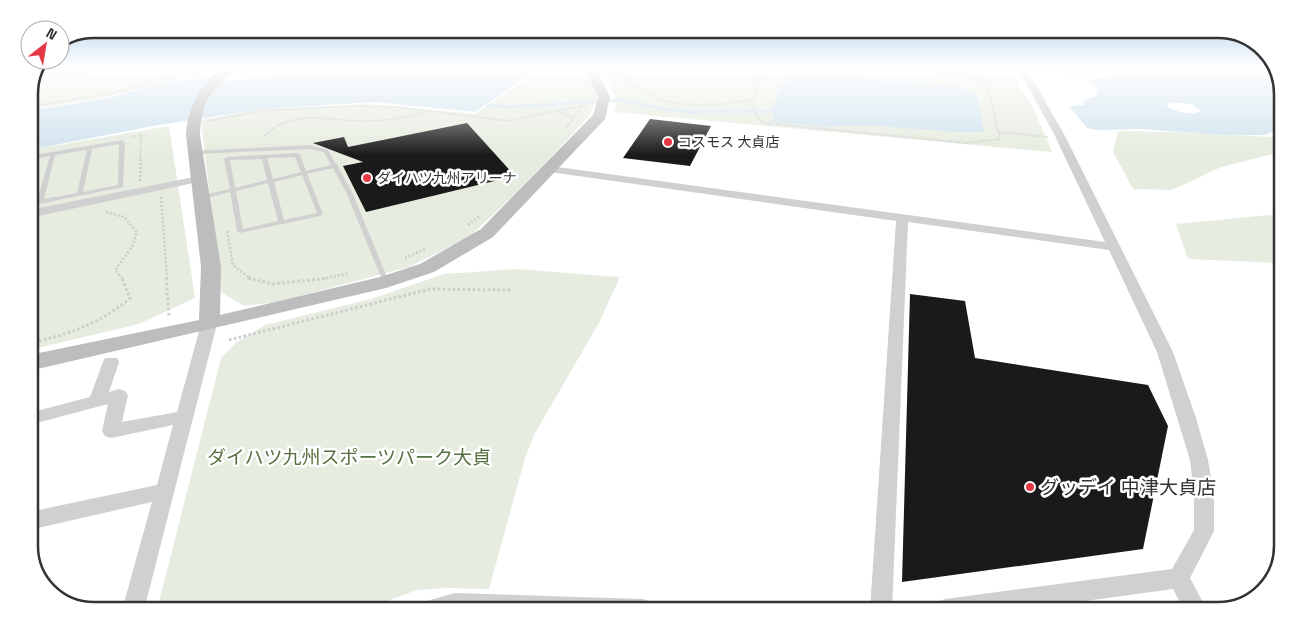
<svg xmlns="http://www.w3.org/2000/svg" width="1311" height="639" font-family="'Space Grotesk','Noto Sans JP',sans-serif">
<rect width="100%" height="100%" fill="#fff"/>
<g fill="#e6ecdf">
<path d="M 103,66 L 214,66 L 205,76 L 176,79 L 102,98 L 29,110 L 29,90 L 38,69 Z"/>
<path d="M 545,66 L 584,66 L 597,98 L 589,116 L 521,189 L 469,237 L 409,267 L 277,302 L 244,306 L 221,292 L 201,120 L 262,109 L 368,104 L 475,114 Z"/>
<path d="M 621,66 L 754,71 L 998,66 L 1014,70 L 1019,87 L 1031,103 L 1052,152 L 614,112 C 620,97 610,86 602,73 Z"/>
<path d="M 1044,66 L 1144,66 L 1075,78 Z"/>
<path d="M 1152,66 L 1274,66 L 1275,69 Z"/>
<path d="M 169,126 L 195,298 L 139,324 L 29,350 L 29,150 Z"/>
<path d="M 1118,131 L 1178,132 L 1274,137 L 1282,132 L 1281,152 L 1221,167 L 1172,190 L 1133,189 L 1113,152 Z"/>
<path d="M 1280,214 L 1280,263 L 1188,259 L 1176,224 Z"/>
<path d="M 516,269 L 620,277 L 600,321 L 535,433 L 525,458 L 489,589 L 448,588 L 417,590 L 362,610 L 157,610 L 221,358 L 236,343 L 265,325 L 371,299 L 444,274 Z"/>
</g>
<g fill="#cfe2ee" fill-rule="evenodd">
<path d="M 304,66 L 542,66 L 475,112 L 375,102 L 262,109 L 153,126 L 29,150 L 29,111 L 102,99 L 168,82 L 203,77 L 225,81 L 262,77 L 289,73 Z"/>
<path d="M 1150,66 L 1215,70 L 1275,69 L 1282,90 L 1282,127 L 1265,135 L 1225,135 L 1141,129 L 1097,130 L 1087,128 L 1069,106 L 1084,105 L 1083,100 L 1096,96 L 1098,89 L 1088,82 L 1091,79 ZM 1172,102 L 1192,104 L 1201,111 C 1191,116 1177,112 1168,107 L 1167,104 Z"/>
<path d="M 801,76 L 944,84 L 957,86 L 972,92 L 977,97 L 984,132 L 958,132 L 865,125 L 826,127 L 772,122 L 774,113 L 758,113 L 757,111 L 773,109 C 779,89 779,80 801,76 Z"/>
</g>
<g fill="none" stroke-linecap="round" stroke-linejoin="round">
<path stroke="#cfe2ee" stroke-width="3" d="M 488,105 L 508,107 L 622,100 L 662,109 L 691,112 L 757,112"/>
</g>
<g fill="#1a1a1a">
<path d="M 650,119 L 711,126 L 690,166 L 623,158 Z"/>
<path d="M 467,123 L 515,176 L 366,212 L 343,166 L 363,162 L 313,143 L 344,137 L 348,147 Z"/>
<path d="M 910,294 L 965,301 L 975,358 L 1148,385 L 1168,426 L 1143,549 L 902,582 Z"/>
</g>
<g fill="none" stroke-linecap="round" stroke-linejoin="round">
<g stroke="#cdcdcd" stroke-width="2" stroke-dasharray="1 1" stroke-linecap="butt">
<path d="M 606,66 C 624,77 642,93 662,100 C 686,108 730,105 754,98 L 757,82 L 763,78"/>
<path d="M 37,72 L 88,71 L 142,66"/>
<path d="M 749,100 L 758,118 L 764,123 L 968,143 L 1000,139 L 987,84 C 949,62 871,72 826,71"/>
<path d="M 29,107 L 118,92 L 201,72 L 197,68 L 176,66"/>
<path d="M 558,112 L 574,117"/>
<path d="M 208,121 L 259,111 L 351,106 L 397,107 L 508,121 L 588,105"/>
<path d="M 567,127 L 581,107"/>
<path d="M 999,132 L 1048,137"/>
<path d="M 265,136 C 291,107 334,122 368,121 C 388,121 409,116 429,112"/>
<path d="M 131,137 L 141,135 L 140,159"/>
</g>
<g stroke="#cdcdcd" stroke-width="2.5" stroke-dasharray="2 2" stroke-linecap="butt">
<path d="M 140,181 L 141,158"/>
<path d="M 161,197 L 167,279"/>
<path d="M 106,212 L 124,217 L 137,232 L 132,247 L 115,270 L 123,279"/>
<path d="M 468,225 L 481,215"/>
<path d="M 227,231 L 233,265 L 251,279"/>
<path d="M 405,258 L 425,249"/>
<path d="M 322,279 L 349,273"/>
</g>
<g stroke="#cdcdcd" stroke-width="3" stroke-dasharray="2.5 2.5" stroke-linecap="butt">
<path d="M 166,278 L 169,316"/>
<path d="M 248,278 L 273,284 L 328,278"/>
<path d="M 229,340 L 430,289 L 513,290"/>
<path d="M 29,343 C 67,335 100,324 130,298 L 122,278"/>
</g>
<g fill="#d0d0d0" fill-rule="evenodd">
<path d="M 122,140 L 125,142 L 123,187 L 29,206 L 29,202 L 37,201 L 50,156 L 29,160 L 29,156 ZM 119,144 L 118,185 L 83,192 L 92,149 ZM 87,150 L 77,193 L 44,199 L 55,155 Z"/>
<path d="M 310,145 L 328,150 L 336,164 L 339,166 L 338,167 L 352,192 L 389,282 L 388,283 L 386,284 L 383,282 L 346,192 L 333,168 L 307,174 L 323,214 L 320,216 L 240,233 L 237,231 L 230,192 L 202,199 L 199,197 L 200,196 L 230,189 L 224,159 L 227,157 L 297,153 L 300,155 L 306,171 L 331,165 L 324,152 L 310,149 L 196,154 L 193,152 L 194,151 ZM 295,157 L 301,172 L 273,179 L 267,158 ZM 262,159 L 267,180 L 235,188 L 230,160 ZM 302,175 L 317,213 L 284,220 L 274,182 ZM 268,183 L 278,221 L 243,229 L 236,191 Z"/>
</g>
<g fill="#d0d0d0" fill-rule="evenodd">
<path d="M 1017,66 L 1025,66 L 1065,136 L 1173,352 L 1196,418 L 1208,460 L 1214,495 L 1214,531 L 1190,578 L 1207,610 L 1184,610 L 1173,589 L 1019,610 L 934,610 L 937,602 L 945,599 L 1172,569 L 1194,530 L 1194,495 L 1190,460 L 1157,352 L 1109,250 L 908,222 L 892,610 L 870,610 L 896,221 L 550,172 L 545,169 L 550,166 L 1105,242 L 1055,136 Z"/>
<path d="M 199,176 L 203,177 L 203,181 L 29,218 L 29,210 Z"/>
<path d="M 209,319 L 217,324 L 144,610 L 122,610 L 152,502 L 29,530 L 29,512 L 157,485 L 173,425 L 111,438 L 105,436 L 102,431 L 108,404 L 29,425 L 29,413 L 90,397 L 103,362 L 105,358 L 117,358 L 119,362 L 109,392 L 119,389 L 125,391 L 128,395 L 122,422 L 177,412 L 201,324 Z"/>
<path d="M 455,593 L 643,599 L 651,602 L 654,610 L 420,610 L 423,602 Z"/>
</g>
<g fill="#bdbdbd" fill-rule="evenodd">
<path d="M 223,66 L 236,66 C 213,95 202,93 200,135 L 221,267 L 220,315 L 380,277 L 420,264 L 481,229 L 593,115 L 598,97 L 583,66 L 595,66 L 610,97 L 605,119 L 493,237 L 434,272 L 386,288 L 29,371 L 29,355 L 199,320 L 201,267 L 186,135 C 188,105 201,85 223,66 Z"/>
<path d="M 687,66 L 822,66 L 816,69 L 693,69 Z"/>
</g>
</g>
<linearGradient id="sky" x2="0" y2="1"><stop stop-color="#9ec6ea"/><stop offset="0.43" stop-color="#fff"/><stop offset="1" stop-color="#fff" stop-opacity="0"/></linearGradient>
<rect width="1311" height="155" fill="url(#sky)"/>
<g fill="#e63946" stroke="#fff" stroke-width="2">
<circle cx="668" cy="142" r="5"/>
<circle cx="367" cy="178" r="5"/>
<circle cx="1030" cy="487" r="5"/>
</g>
<g text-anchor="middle" stroke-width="5" stroke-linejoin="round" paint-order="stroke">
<g font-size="14" fill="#333" stroke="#fff" text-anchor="start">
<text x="678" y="147">コスモス 大貞店</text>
<text x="377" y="183">ダイハツ九州アリーナ</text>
</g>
<g font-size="19" fill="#56703f" stroke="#fff">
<text x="349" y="464">ダイハツ九州スポーツパーク大貞</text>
</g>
<g font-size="19" fill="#333" stroke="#fff" text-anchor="start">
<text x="1040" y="494">グッデイ 中津大貞店</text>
</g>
</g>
<path d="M0 0H1311V639H0ZM94 38H1218A56 56 0 0 1 1274 94V546A56 56 0 0 1 1218 602H94A56 56 0 0 1 38 546V94A56 56 0 0 1 94 38Z" fill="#fff" fill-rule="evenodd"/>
<path fill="none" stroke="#333" stroke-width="2.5" d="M94 38H1218A56 56 0 0 1 1274 94V546A56 56 0 0 1 1218 602H94A56 56 0 0 1 38 546V94A56 56 0 0 1 94 38Z"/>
<g transform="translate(45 45) rotate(31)"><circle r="24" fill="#ffffff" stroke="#adadad"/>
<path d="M0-4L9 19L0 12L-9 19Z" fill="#e63946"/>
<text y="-8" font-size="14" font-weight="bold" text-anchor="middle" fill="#333333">N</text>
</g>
</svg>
